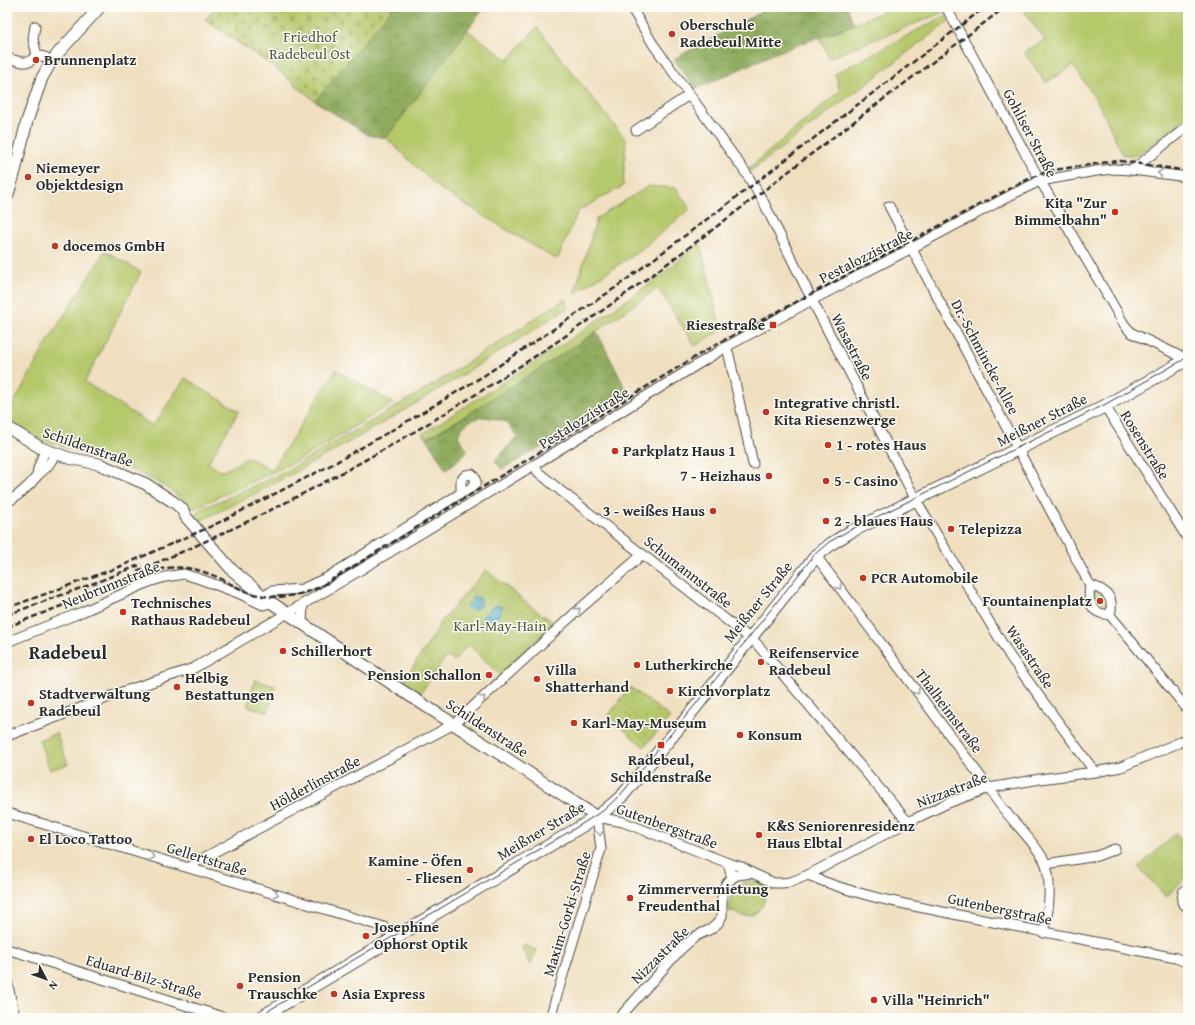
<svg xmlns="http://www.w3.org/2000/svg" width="1195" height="1025" font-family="'Gentium Book Plus',serif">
<defs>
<pattern id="forest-crowns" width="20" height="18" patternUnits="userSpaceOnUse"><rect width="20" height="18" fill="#90ac5f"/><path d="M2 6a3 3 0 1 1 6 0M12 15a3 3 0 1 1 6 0" fill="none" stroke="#768c4f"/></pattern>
<pattern id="cemetery-stones" width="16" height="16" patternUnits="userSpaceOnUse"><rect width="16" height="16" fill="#b5c86b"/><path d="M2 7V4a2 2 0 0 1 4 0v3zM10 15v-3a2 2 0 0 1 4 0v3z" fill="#9cac5d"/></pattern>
<pattern id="park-dots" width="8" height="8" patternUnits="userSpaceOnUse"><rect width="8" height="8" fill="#b5c86b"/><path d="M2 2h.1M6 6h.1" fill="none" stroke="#9cac5d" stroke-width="1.8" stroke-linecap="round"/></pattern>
<pattern id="water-waves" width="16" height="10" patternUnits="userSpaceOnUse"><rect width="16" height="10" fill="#55add2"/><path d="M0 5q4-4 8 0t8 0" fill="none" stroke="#478dab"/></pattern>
</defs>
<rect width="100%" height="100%" fill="#fdfcf7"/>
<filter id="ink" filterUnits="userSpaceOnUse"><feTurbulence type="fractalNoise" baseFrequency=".025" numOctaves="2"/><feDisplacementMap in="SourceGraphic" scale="8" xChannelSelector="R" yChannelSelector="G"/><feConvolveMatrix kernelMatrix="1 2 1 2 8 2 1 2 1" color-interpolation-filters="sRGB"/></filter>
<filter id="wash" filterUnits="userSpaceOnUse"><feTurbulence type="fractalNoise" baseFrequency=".012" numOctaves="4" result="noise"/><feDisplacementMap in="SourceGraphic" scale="16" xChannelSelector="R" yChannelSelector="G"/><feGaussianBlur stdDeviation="0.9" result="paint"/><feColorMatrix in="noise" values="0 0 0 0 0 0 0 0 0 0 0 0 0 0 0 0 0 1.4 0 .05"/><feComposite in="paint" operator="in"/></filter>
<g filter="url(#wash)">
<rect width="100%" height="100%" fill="#f0dfbf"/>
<g fill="#b5c86b" stroke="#707a4b">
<path d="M 893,7 L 942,7 L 944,12 L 829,58 L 820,38 L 854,24 Z"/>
<path d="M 1027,7 L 1188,7 L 1188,117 L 1137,155 L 1123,155 L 1099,104 L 1073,65 L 1046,83 L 1024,52 L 1045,40 L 1023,10 Z"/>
<path d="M 946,15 L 949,21 L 751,171 L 749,168 L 840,91 L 835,74 Z"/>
<path d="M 537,27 L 555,51 L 626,140 L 623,186 L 578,211 L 558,258 L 553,258 L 440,189 L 386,138 L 467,30 L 508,60 Z"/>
<path d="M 649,186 L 676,188 L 690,209 L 638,252 L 574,294 L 597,218 Z"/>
<path d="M 700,243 L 721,330 L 695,346 L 658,288 C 584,341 507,393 427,438 L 422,434 L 560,346 L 654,281 Z"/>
<path d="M 105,251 L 141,272 L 85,382 L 153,426 L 185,378 L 239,411 L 208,463 L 220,471 L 226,470 L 247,458 L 252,459 L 272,470 L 336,370 L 393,403 L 306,456 L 269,474 L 192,509 L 171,490 L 146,476 L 108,460 L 38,439 L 7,419 L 7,415 L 48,341 Z"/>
<path d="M 565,299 L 569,307 C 449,385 327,460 198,522 L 194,517 L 199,510 L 285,472 L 436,383 Z"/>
<path d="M 1097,591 L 1104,596 L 1109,609 L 1104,611 C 1095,605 1095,603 1093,592 Z"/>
<path d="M 255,680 L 275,686 L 268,712 L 247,706 Z"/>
<path d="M 56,733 L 68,764 L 50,770 L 39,740 Z"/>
</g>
<g fill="url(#forest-crowns)" stroke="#5e6c45">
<path d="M 393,7 L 485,7 L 467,30 L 386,138 L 368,135 L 315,101 Z"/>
<path d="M 770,7 L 847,7 L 854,24 L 773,54 L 696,89 L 674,59 Z"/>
<path d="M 597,332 L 628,394 L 542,447 L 502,469 L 495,461 L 517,436 L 505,421 C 498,420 490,417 483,417 C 472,418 461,425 458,436 L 468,451 L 446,470 L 427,438 L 456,422 Z"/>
</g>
<path fill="url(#cemetery-stones)" stroke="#707a4b" d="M 216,7 L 393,7 L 315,101 L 273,66 L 205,20 Z"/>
<g fill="url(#park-dots)" stroke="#707a4b">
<path d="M 486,570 L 533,608 L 555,623 L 500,675 L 468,644 L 455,660 L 446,657 L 420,694 L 403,682 L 439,627 L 438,625 Z"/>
<path d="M 630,687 L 670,717 L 644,747 L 608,716 Z"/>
<path d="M 1176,833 L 1188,847 L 1188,876 L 1166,897 L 1139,867 Z"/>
<path d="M 750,881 L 758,882 L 764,885 C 764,890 765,896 764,901 C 762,910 752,918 742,916 C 738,915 735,912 730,911 C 729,892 729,885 750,881 Z"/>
<path d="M 524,945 L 536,950 L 531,965 L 529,964 L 525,953 L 522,950 Z"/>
</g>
<g fill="url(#water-waves)" stroke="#406c7e">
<path d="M 475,597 L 480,598 L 480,606 L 473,610 L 470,610 L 466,606 L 467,604 L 472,603 L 472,598 Z"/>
<path d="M 498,605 L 502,607 L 502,610 L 495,621 L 484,629 L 480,624 C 483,614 489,608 498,605 Z"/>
</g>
</g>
<g filter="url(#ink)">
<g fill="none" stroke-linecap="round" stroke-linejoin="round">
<g stroke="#494641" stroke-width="11">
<g id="minor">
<path d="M 631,7 L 653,44 L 746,173 L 763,201 L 816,308 L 916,500 L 1011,658 L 1095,772"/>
<path d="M 946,7 L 1037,175 L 1124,324 L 1128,329 L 1132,333 L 1188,360"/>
<path d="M 35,26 L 33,39 L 37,55"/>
<path d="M 10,59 L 22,62 L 29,62 L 37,55 L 45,57 L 51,62"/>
<path d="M 636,130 L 689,95"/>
<path d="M 1132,170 L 1188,126"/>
<path d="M 889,206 L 1090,585"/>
<path d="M 726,347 L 729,355 L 753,464"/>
<path d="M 1105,406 L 1188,539"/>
<path d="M 534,465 L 538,472 L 561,491 L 756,643 L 908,822"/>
<path d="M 37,476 L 38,469 L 45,450"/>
<path d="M 7,502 C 15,498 21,493 27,487 C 31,484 34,479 38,475 C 46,468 51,464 55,453"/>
<path d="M 816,556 L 989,788 C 1004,816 1032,836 1045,862 C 1047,866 1047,871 1048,874 C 1051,895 1048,913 1044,933"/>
<path d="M 1090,585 C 1106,590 1115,597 1110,615 C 1091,614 1087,602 1090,585 Z"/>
<path d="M 264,596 L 272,591 L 302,589 L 328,577 L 461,493 L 469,490 L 476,482 L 474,476 L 472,474 L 466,475 L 461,480 L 461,493"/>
<path d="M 1110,615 L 1188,710"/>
<path d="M 302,623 L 303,604"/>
<path d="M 7,642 L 82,612 L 149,582 L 165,577 L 184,574 L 200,579 L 238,593 L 263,605 L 267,604 L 269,601"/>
<path d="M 7,736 L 125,691 L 194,668 L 332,587 L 534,465 L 726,347 L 812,300 L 912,248 L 1015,193 L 1040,181 L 1096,171 L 1113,169 L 1132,170 L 1188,177"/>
<path d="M 7,813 L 384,927 L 389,931 L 394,938"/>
<path d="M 728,863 L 742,867 L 752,873"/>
<path d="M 1046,864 L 1097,856 L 1115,849"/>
<path d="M 190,868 L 194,863 L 454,724 L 575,613 L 634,562 L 642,554"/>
<path d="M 808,875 C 853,895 905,904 953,914 C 1028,929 1102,944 1176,958 L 1188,963"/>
<path d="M 1188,888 L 1183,892 L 1182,902 L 1188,908"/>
<path d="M 7,949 L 226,1018"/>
<path d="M 7,981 L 15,1018"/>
<path d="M 550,1018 L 601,849 L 597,817 L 623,822 L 728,863 L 732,878"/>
<path d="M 619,1018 L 681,949 L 696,936 L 711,929 L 718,923 L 722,916 L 722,892 L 726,884 L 732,878 L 737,875 L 752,873 L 774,883 L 782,883 L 791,882 L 808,875 L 908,822 L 948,803 L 989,788 L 1040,779 L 1095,772 L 1121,767 L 1178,743 L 1188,737"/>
</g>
</g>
<g stroke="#494641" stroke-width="13">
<g id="tertiary">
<path d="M 7,197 L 15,171 L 27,121 L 42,78 L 51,62 L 60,51 L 100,7"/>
<path d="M 7,427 L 41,448 L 69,458 L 99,464 L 146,484 L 175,503 L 182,509 L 186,517 L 232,570 L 269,601 L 401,690 L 597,817"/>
</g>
</g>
<g stroke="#494641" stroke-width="14">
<path id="secondary" d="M 260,1018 L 597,817 L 613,804 L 623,795 L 682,724 L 816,556 L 831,544 L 850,532 L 1105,406 L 1188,359"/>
</g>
<use href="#minor" stroke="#fff" stroke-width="9"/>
<use href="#tertiary" stroke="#fff" stroke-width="11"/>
<use href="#secondary" stroke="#fff" stroke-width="12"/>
<path stroke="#2b2b2b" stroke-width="1" d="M 256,1018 L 577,827 L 604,810 L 621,794 L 695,705 L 815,554 L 829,542 L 848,531 L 1104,405 L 1188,357"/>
<g stroke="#2b2b2b" stroke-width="2.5" stroke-dasharray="6 3" stroke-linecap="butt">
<path d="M 137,571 C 165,559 192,548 219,535 C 335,481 451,413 558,341 C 640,286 719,225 797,165 C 866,112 936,60 1005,7"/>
<path d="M 7,608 L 119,567 L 214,525 L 333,464 L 425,411 L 485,375 L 615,288 L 758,181 L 985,7"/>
<path d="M 7,615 L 97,582 L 142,564"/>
<path d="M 7,627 L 149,572 C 179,563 201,568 229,583 C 237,587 245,592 254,594 C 277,600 297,596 318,588 L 713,346 L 1020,183 L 1047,171 L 1108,162 L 1121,161 L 1188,171"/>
</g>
</g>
<defs><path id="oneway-chevron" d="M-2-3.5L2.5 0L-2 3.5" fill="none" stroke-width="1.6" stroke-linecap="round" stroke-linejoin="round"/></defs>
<g stroke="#a0a0a0">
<use href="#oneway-chevron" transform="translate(1160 173) rotate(-172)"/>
<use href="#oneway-chevron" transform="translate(839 587) rotate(53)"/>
<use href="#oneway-chevron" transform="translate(578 610) rotate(-41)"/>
<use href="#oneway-chevron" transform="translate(917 692) rotate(53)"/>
<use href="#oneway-chevron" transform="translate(483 698) rotate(-42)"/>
<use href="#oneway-chevron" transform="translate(600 833) rotate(83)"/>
<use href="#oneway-chevron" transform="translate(152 857) rotate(17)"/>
<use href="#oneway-chevron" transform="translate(276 894) rotate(17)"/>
</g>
</g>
<g fill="#c8321e" stroke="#fdfcf7" stroke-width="1.5">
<circle cx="672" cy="34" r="4"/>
<circle cx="36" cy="60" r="4"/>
<circle cx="28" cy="177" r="4"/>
<circle cx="1115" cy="212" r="4"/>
<circle cx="55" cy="246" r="4"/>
<rect x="769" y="321" width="8" height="8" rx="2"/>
<circle cx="766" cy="412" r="4"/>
<circle cx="828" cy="445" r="4"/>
<circle cx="615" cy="451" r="4"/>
<circle cx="769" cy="476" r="4"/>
<circle cx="826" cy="481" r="4"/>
<circle cx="713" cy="511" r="4"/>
<circle cx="826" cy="521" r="4"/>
<circle cx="951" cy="529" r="4"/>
<circle cx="863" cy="578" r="4"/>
<circle cx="1100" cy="601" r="4"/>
<circle cx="123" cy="612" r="4"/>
<circle cx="283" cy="651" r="4"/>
<circle cx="761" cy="662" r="4"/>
<circle cx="637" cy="665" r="4"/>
<circle cx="489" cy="675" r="4"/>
<circle cx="537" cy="679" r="4"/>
<circle cx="177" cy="687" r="4"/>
<circle cx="670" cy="691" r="4"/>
<circle cx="31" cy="703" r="4"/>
<circle cx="574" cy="723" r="4"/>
<circle cx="740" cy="735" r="4"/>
<rect x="657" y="741" width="8" height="8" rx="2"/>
<circle cx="759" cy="835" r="4"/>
<circle cx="31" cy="839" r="4"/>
<circle cx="470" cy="870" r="4"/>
<circle cx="630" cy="898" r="4"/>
<circle cx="366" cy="936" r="4"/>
<circle cx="240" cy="986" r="4"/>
<circle cx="334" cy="994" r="4"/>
<circle cx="874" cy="1000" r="4"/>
</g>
<g text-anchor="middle" stroke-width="3" stroke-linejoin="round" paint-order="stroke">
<g font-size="15" font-weight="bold" fill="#2b2b2b" stroke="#fdfcf7" text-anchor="start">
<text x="680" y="30">Oberschule<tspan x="680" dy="17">Radebeul Mitte</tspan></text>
<text x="44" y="65">Brunnenplatz</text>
<text x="36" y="173">Niemeyer<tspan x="36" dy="17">Objektdesign</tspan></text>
<text x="1107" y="208" text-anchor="end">Kita "Zur<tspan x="1107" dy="17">Bimmelbahn"</tspan></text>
<text x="63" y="251">docemos GmbH</text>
<text x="765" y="330" text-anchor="end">Riesestraße</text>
<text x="774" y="408">Integrative christl.<tspan x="774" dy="17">Kita Riesenzwerge</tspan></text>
<text x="836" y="450">1 - rotes Haus</text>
<text x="623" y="456">Parkplatz Haus 1</text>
<text x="761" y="481" text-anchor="end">7 - Heizhaus</text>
<text x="834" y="486">5 - Casino</text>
<text x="705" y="516" text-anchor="end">3 - weißes Haus</text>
<text x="834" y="526">2 - blaues Haus</text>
<text x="959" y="534">Telepizza</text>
<text x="871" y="583">PCR Automobile</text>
<text x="1092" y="606" text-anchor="end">Fountainenplatz</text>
<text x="131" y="608">Technisches<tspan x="131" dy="17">Rathaus Radebeul</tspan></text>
<text x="291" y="656">Schillerhort</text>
<text x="769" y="658">Reifenservice<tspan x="769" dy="17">Radebeul</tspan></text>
<text x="645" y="670">Lutherkirche</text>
<text x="545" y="675">Villa<tspan x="545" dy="17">Shatterhand</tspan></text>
<text x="481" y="680" text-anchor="end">Pension Schallon</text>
<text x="185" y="683">Helbig<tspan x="185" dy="17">Bestattungen</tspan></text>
<text x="678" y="696">Kirchvorplatz</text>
<text x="39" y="699">Stadtverwaltung<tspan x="39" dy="17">Radebeul</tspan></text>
<text x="582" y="728">Karl-May-Museum</text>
<text x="748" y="740">Konsum</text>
<text x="661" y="765" text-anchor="middle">Radebeul,<tspan x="661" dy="17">Schildenstraße</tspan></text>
<text x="767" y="831">K&amp;S Seniorenresidenz<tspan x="767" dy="17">Haus Elbtal</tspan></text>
<text x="39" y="844">El Loco Tattoo</text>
<text x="462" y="866" text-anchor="end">Kamine - Öfen<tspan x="462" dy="17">- Fliesen</tspan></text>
<text x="638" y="894">Zimmervermietung<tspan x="638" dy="17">Freudenthal</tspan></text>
<text x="374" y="932">Josephine<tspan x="374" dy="17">Ophorst Optik</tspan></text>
<text x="248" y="982">Pension<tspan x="248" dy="17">Trauschke</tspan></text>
<text x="342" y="999">Asia Express</text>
<text x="882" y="1005">Villa "Heinrich"</text>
</g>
<g font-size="15" fill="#545a3e" stroke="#fdfcf7">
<text x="310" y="42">Friedhof<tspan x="310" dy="17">Radebeul Ost</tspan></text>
<text x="500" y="631">Karl-May-Hain</text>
</g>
<g font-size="15" fill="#2b2b2b" stroke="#fdfcf7">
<text transform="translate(1030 133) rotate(62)" y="5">Gohliser Straße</text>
<text transform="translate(866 256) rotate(-27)" y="5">Pestalozzistraße</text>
<text transform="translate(852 347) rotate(63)" y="5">Wasastraße</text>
<text transform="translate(985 357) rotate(62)" y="5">Dr.-Schmincke-Allee</text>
<text transform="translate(584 418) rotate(-32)" y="5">Pestalozzistraße</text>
<text transform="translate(1042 420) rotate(-27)" y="5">Meißner Straße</text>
<text transform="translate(1145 445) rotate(58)" y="5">Rosenstraße</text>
<text transform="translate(88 447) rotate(19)" y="5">Schildenstraße</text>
<text transform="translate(688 572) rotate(38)" y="5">Schumannstraße</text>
<text transform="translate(111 585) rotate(-22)" y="5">Neubrunnstraße</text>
<text transform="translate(758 602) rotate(-51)" y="5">Meißner Straße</text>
<text transform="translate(1030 657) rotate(56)" y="5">Wasastraße</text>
<text transform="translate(949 711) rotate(53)" y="5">Thalheimstraße</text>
<text transform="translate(487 728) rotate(33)" y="5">Schildenstraße</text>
<text transform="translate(315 783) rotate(-28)" y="5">Hölderlinstraße</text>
<text transform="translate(952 790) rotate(-21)" y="5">Nizzastraße</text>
<text transform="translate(667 826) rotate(20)" y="5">Gutenbergstraße</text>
<text transform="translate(541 831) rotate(-31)" y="5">Meißner Straße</text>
<text transform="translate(207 859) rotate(17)" y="5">Gellertstraße</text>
<text transform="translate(1000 909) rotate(12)" y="5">Gutenbergstraße</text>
<text transform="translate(567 914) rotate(-73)" y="5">Maxim-Gorki-Straße</text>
<text transform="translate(660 955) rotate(-45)" y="5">Nizzastraße</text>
<text transform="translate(144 977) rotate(17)" y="5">Eduard-Bilz-Straße</text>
</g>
<g font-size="19" font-weight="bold" fill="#2b2b2b" stroke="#fdfcf7">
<text x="68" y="659">Radebeul</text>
</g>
</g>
<rect width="1195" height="1025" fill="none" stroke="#fdfcf7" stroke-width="24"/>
<g transform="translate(46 979) rotate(131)" stroke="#fdfcf7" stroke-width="3" paint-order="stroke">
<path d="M0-3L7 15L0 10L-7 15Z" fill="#2b2b2b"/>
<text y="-6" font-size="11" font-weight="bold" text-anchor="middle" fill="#2b2b2b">N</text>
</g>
</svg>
